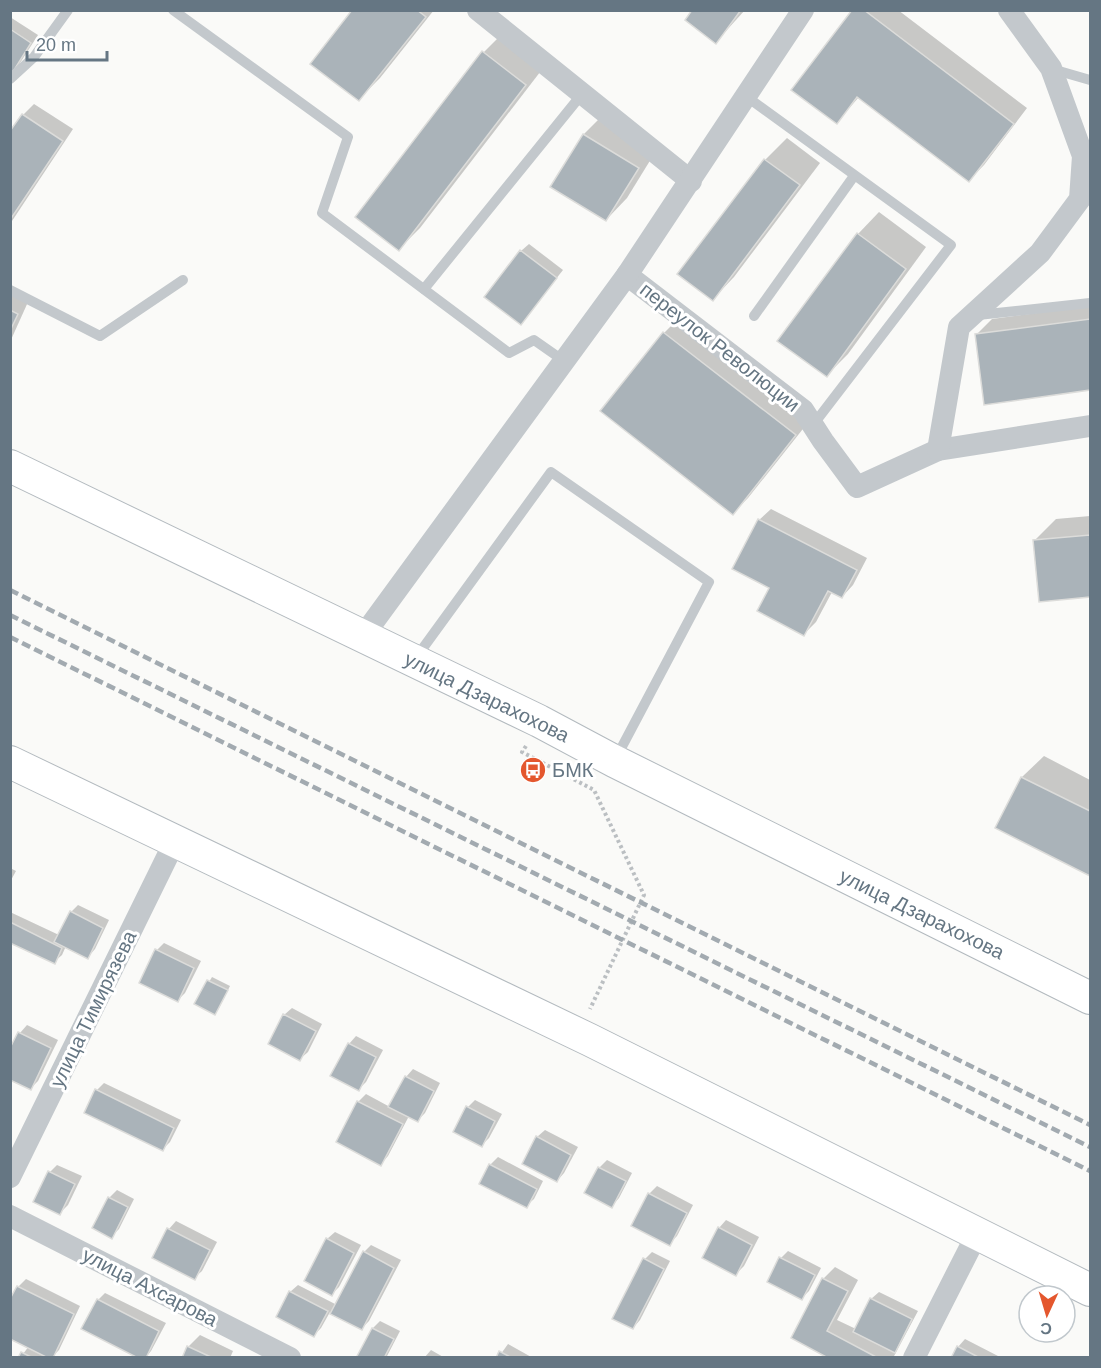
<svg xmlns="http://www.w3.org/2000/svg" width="1101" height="1368" font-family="Helvetica,sans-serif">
<rect width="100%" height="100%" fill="#fafaf8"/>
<g fill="#0003">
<path d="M 354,10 L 434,10 L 380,78 L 359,99 Z"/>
<path d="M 694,10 L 745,10 L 716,42 Z"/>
<path d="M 853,10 L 898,10 L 1027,108 L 984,165 L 969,180 L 859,97 L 837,122 Z"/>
<path d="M 10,17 L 38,35 L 18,66 L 10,73 Z"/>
<path d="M 505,31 L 547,63 L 420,228 L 399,249 L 357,217 L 484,52 Z"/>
<path d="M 34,104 L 73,129 L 10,224 L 10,134 L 23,115 Z"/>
<path d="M 605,113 L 659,146 L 627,198 L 606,220 L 552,187 L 584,134 Z"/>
<path d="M 787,138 L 820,163 L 734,277 L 713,299 L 679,274 L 765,160 Z"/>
<path d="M 879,212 L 926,247 L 848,354 L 827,375 L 858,234 Z"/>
<path d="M 529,244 L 563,270 L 521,323 L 521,251 Z"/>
<path d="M 10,294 L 28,302 L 10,342 Z"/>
<path d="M 1090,306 L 1090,389 L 985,403 L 976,335 L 992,319 Z"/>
<path d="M 679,318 L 810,420 L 748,498 L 733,513 L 664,333 Z"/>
<path d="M 771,509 L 867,558 L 853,585 L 842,597 L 832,592 L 816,622 L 804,634 L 771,587 L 759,520 Z"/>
<path d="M 1090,516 L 1090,596 L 1040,600 L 1035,540 L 1056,519 Z"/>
<path d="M 1044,756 L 1090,780 L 1090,874 L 997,827 L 1022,777 Z"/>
<path d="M 10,868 L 16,871 L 10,882 Z"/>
<path d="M 78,905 L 109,920 L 95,949 L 88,957 L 66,946 L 62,955 L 54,962 L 10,941 L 10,912 L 59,935 L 71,912 Z"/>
<path d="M 164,943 L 201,961 L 185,993 L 178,1000 L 157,950 Z"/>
<path d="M 212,977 L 230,986 L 218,1010 L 196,1004 Z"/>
<path d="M 292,1008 L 322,1024 L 308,1052 L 300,1059 L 284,1015 Z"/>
<path d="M 27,1025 L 58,1040 L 38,1081 L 31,1088 L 10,1051 L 20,1033 Z"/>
<path d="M 356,1036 L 383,1050 L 366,1082 L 359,1089 L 349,1044 Z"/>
<path d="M 413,1069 L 440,1083 L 425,1113 L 418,1120 L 409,1116 L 388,1156 L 381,1164 L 338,1142 L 358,1102 L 366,1094 L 390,1107 L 406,1077 Z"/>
<path d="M 104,1083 L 181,1120 L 170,1142 L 163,1149 L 97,1090 Z"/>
<path d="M 475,1100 L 502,1114 L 489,1138 L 482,1145 L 468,1107 Z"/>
<path d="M 545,1130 L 578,1147 L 564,1173 L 557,1181 L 537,1137 Z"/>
<path d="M 498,1157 L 543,1181 L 534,1199 L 526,1206 L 490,1165 Z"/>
<path d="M 607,1160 L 632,1173 L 619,1198 L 612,1206 L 586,1193 L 599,1168 Z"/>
<path d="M 57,1165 L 82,1176 L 68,1205 L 60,1213 L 50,1172 Z"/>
<path d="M 657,1186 L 693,1205 L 677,1236 L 669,1244 L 649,1194 Z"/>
<path d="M 117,1190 L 134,1199 L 119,1229 L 111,1237 L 94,1228 L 109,1198 Z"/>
<path d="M 726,1220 L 759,1237 L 744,1266 L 736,1274 L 719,1228 Z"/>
<path d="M 176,1221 L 217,1242 L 202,1271 L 194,1278 L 154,1257 L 169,1229 Z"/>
<path d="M 335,1232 L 361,1245 L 339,1287 L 332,1294 L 327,1239 Z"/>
<path d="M 371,1245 L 401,1260 L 369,1321 L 362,1328 L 330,1312 L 321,1328 L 314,1335 L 290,1292 L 298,1285 L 337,1305 L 364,1252 Z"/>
<path d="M 788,1251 L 821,1268 L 809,1291 L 802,1298 L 781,1258 Z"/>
<path d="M 652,1252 L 670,1261 L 640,1320 L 633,1328 L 645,1259 Z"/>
<path d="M 835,1267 L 858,1280 L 837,1320 L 856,1329 L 871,1299 L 879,1292 L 918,1311 L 893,1358 L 831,1358 L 793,1338 L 823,1279 Z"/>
<path d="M 26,1279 L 80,1306 L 59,1350 L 53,1356 L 55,1358 L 20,1358 L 29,1346 L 18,1287 Z"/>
<path d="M 105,1293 L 166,1323 L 151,1351 L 145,1358 L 98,1300 Z"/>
<path d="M 380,1321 L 400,1331 L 386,1358 L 358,1358 L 373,1328 Z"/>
<path d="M 200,1335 L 233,1351 L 230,1358 L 183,1358 L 188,1347 Z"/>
<path d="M 965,1339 L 998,1356 L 997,1358 L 952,1358 L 958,1347 Z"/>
<path d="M 508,1344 L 533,1358 L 498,1358 Z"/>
<path d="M 431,1350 L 445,1358 L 424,1358 Z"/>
</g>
<g fill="#aab3b9" stroke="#dcdcda" stroke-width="1.5">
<path d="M 352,10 L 417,10 L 426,17 L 359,101 L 310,64 Z"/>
<path d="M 692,10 L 741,10 L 716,44 L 685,20 Z"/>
<path d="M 852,10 L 864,10 L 1014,124 L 969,182 L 857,97 L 837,124 L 791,90 Z"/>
<path d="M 10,29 L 31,43 L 11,75 L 10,75 Z"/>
<path d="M 482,51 L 526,85 L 399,251 L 355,217 Z"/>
<path d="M 22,114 L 63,141 L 10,220 L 10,131 Z"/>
<path d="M 583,134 L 639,168 L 606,221 L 550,187 Z"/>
<path d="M 764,159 L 800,185 L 713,301 L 677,274 Z"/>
<path d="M 857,233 L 906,269 L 827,377 L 777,341 Z"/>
<path d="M 520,250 L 557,278 L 521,325 L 484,297 Z"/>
<path d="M 10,310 L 18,314 L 10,331 Z"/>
<path d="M 1090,319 L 1090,390 L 984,405 L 975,334 Z"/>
<path d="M 663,332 L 796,435 L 733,515 L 600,411 Z"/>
<path d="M 758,519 L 857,570 L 842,598 L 828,591 L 804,636 L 757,611 L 769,588 L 732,569 Z"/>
<path d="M 1090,535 L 1090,597 L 1039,602 L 1033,540 Z"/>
<path d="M 1021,777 L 1090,811 L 1090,876 L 995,828 Z"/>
<path d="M 70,911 L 103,928 L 88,959 L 54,942 Z"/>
<path d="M 10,922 L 62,948 L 55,964 L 10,943 Z"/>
<path d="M 155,949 L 194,968 L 178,1002 L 139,983 Z"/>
<path d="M 207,980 L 228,990 L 215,1015 L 194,1004 Z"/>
<path d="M 283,1014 L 316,1031 L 300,1061 L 268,1044 Z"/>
<path d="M 18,1032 L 51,1048 L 31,1090 L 10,1080 L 10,1048 Z"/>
<path d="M 348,1043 L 376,1057 L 359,1091 L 330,1076 Z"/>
<path d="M 405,1076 L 434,1091 L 418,1122 L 388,1107 Z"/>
<path d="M 95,1089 L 174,1128 L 163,1151 L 84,1113 Z"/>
<path d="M 357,1101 L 403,1124 L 381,1166 L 336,1142 Z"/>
<path d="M 466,1106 L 495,1121 L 482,1147 L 453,1132 Z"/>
<path d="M 536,1136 L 571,1155 L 557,1182 L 522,1164 Z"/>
<path d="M 489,1164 L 537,1189 L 527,1208 L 479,1184 Z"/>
<path d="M 598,1167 L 626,1181 L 612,1208 L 584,1193 Z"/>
<path d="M 48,1171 L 75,1184 L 60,1215 L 33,1202 Z"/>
<path d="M 648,1193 L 687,1213 L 670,1246 L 631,1226 Z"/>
<path d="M 108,1197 L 128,1207 L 112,1239 L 92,1228 Z"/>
<path d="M 718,1227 L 752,1245 L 736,1276 L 702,1258 Z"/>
<path d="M 167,1228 L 210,1250 L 195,1280 L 152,1258 Z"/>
<path d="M 326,1238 L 354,1253 L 332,1296 L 304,1281 Z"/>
<path d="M 363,1251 L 394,1268 L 362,1330 L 330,1314 Z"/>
<path d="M 779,1257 L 815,1275 L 802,1300 L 767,1282 Z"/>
<path d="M 643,1258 L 664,1269 L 633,1329 L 612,1319 Z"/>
<path d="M 822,1278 L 848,1291 L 827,1331 L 878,1358 L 828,1358 L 791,1338 Z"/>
<path d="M 17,1286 L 74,1314 L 53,1358 L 48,1358 L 10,1339 L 10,1299 Z"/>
<path d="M 289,1291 L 328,1311 L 314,1337 L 276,1317 Z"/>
<path d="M 870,1298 L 912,1319 L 895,1353 L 853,1332 Z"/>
<path d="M 97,1299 L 159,1331 L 146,1358 L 138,1358 L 81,1329 Z"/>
<path d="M 372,1328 L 394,1339 L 384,1358 L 356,1358 Z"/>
<path d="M 187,1346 L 213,1358 L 182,1358 Z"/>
<path d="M 957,1346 L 980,1358 L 951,1358 Z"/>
<path d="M 499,1351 L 512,1358 L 496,1358 Z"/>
<path d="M 21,1352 L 33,1358 L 18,1358 Z"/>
</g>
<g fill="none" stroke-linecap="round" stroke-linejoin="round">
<g stroke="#b3babf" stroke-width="34">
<g id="secondary">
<path d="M 10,466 L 539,721 L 614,761 L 1090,998"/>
<path d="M 10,762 L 590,1040 L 1090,1290"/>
</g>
</g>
<path stroke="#bbbfc2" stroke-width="4" stroke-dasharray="3 3" stroke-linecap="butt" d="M 526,746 L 522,752 L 594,790 L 644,895 L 590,1009"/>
<g stroke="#c3c8cc" stroke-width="10">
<path d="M 173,10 L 348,137 L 322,213 L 509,353 L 534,340 L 564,361"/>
<path d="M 1052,69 L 1090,80"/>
<path d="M 10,79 L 34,57 L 68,10"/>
<path d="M 747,97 L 951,245 L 813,425"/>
<path d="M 424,289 L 582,94"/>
<path d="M 10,290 L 100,336 L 183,280"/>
<path d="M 978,315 L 1090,303"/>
<path d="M 754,316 L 854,176"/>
<path d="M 415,659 L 551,472 L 709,582 L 616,758"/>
</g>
<g stroke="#c3c8cc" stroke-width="22">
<path d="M 478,10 L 691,181"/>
<path d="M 627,275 L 803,410 L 823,441 L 857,487 L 938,450 L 1090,426"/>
<path d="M 938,450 L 959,327 L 1040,253 L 1080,199 L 1083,156 L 1051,68 L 1009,10"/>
<path d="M 363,636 L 627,275 L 803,10"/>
<path d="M 10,1177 L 175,841"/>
<path d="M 10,1216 L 290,1358"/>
<path d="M 914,1358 L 977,1234"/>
</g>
<use href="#secondary" stroke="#fff" stroke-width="32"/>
<g stroke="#a2aab0" stroke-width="4.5" stroke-dasharray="9 4.5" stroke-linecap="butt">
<path d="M 10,590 L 1090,1125"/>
<path d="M 10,615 L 1090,1147"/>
<path d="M 10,637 L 1090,1171"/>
</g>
</g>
<defs>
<g id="bus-disc" transform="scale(1.35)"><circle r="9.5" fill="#e4572e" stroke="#fff"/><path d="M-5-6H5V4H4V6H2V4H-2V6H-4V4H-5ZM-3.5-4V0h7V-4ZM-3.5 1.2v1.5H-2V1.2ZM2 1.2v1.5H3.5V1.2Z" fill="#fff"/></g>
</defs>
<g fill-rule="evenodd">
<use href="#bus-disc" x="533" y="770"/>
</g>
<g text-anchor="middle" stroke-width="6" stroke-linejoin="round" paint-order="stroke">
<g font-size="20" fill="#657683" stroke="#fff">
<text transform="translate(720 347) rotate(38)" y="7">переулок Революции</text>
<text transform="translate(487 697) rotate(26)" y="7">улица Дзарахохова</text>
<text transform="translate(922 914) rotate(26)" y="7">улица Дзарахохова</text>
<text transform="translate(93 1009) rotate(-64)" y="7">улица Тимирязева</text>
<text transform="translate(150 1287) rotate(27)" y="7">улица Ахсарова</text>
</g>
<g font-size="20" fill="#657683" stroke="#fff" text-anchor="start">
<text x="552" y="777">БМК</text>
</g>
</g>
<rect width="1101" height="1368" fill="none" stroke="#657683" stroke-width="24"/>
<g transform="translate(1047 1314) rotate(184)"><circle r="28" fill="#ffffff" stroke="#c1c8cd" stroke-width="1.5"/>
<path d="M0-4.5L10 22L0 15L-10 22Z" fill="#e4572e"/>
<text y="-9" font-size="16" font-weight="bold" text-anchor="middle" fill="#657683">С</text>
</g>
<path d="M27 51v9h80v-9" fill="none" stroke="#657683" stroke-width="3"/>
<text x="36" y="51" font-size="18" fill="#657683" stroke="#ffffff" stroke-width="4.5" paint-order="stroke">20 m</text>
</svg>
